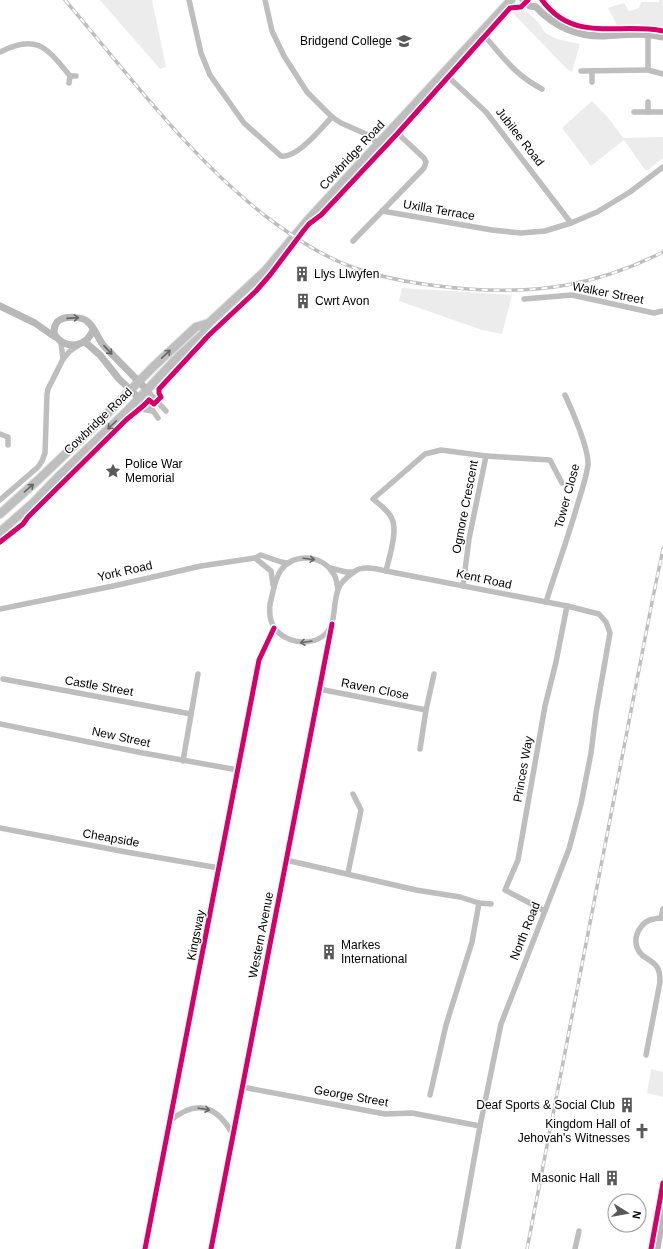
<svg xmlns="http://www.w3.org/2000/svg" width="663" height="1249" font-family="Helvetica,sans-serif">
<rect width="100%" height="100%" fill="#fff"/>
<g fill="#ececec">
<path d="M 100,0 L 152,0 L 166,67 L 160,69 Z"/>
<path d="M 659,0 L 663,0 L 663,28 L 637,24 L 618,27 L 608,8 L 624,3 L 629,11 L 639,8 L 641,2 L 659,2 Z"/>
<path d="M 520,8 L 531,15 L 540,24 L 545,33 L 557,39 L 580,44 L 572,72 L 566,68 L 511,11 L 513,9 Z"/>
<path d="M 592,101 L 610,120 L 623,138 L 663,137 L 663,158 L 646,171 L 624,140 L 591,166 L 562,128 Z"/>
<path d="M 402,288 L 512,295 L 502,334 L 482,330 L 399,301 Z"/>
<path d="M 651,1069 L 663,1072 L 663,1097 L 647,1093 Z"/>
</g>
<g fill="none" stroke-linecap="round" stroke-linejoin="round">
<g stroke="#dbdbdb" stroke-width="10">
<g id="primary">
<path d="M 0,514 L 38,480 L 104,417 L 153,367 L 196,327 L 209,323"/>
<path d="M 0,532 L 33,503 L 58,477 L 128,410 L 176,359 L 203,334 L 209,323 L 265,271 L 307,221 L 511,0"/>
</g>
</g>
<g stroke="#bebebe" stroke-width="5.5">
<path d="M 189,0 L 201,53 L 210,75 L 244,123 L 281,156 C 297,159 321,128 332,117"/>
<path d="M 265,0 L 272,31 L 284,56 L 307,92 L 332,117 L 341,123 L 366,134 L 379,144"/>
<path d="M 481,32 C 503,56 512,73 542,89"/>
<path d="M 648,34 L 648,70 L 663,74"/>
<path d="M 0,52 C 37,33 47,48 70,76 L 76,76"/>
<path d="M 581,71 L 648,70"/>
<path d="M 444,73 L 486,112 L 571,223"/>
<path d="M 592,82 L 592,71"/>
<path d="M 69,83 L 70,76"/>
<path d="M 648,102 L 648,112"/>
<path d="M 634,112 L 663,112"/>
<path d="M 382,211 L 492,230 L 521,233 L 545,231 L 571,223 L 597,212 L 630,192 L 663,167"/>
<path d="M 353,241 L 424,168 L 426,162 L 424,158 L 393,129"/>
<path d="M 524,299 L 572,295 L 654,313 L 663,311"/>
<path d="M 61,343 L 63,359"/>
<path d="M 147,390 L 166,411"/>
<path d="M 139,398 L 149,405 L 158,418"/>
<path d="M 129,410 L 136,408 L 152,411"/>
<path d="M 0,434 L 8,437 L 8,445"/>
<path d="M 486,456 L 550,460 L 562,483"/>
<path d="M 0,500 L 38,467 L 42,461 L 45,453 L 47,394 L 48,389 L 63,359 L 70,351 L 79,345"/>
<path d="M 255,558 L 271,571 L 273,585"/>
<path d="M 330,568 L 346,572 L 354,572"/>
<path d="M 386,571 C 389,558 398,531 392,519 C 389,511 379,504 373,499 L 425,454 L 441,450 L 486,456 L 469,539 L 463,586"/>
<path d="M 338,590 C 337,584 337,578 333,573 C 322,555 294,552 281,570 C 274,580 273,593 270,604 C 269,613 270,623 276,630 C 291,647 324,647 332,623 C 335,613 334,600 338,590 C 340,583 348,576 354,572 C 362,565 377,569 386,571 L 567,606 L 599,614 L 606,622 L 610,633 L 596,713 L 591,753 L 581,804 L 569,849 L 501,1024 L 480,1126 L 458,1249"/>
<path d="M 546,602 C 556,570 568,538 577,506 C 581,493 586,479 588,465 C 589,449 572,410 565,395"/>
<path d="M 0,609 L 118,585 L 201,566 L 255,558 L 261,555 L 281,562 L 287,563"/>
<path d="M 3,679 L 191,714"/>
<path d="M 319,689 L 426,710"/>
<path d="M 0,724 L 143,753 L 238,770"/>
<path d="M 420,749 L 426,710 L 434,674"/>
<path d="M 183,761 L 198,674"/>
<path d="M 0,828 L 126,852 L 219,868"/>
<path d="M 286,860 L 416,890 L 460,897 L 479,903 L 472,942 L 446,1025 L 430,1095"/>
<path d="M 348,873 L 361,810 L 353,794"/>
<path d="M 479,903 L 491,904"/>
<path d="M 545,911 L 505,890 L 518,860 L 545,706 L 556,662 L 567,606"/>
<path d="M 661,918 L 663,909"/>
<path d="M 646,1055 L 660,982 C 660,976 660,971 657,967 C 653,961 647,959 642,955 C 634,947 634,936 641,927 C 646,919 655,918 663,918"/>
<path d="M 242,1087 L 385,1114 L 412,1113 L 480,1126"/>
<path d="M 170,1121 C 196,1099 217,1105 233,1135"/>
<path d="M 145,1249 L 259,660 L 274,628"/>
<path d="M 211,1249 L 331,627"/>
<path d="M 575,1249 L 579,1231"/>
</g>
<g stroke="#b8b8b8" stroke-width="7">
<path d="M 523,0 L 530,6 L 536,7 C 553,25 576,36 602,36 C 623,35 642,32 663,37"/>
<path d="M 0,306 L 35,323 L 55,337"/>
<path d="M 93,329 C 88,348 63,351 54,333 C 54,329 55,324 58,321 C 65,316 82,316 88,322 C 95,328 98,339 104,346 L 147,390"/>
<path d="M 85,342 L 100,355 L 119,379 L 139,398"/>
<path d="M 657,1249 L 663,1211"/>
</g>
<use href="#primary" stroke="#bebebe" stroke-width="8"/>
<g stroke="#bebebe" stroke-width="3.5">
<g id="rail">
<path d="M 65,0 C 129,75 189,157 268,218 C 295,238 323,257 355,268 C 391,281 430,286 468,289 C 541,294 597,285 663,252"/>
<path d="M 527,1249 L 653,597 L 663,549"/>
</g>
</g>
<use href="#rail" stroke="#fff" stroke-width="2" stroke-dasharray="6" stroke-linecap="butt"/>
<g stroke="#fff" stroke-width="8">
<g id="cycleway">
<path d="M 542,0 C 574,44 619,22 663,31"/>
<path d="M 0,542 L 23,524 L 28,517 L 126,420 C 134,413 142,408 149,400 L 154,404 L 161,397 L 159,393 L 159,389 L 209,335 L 256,291 L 270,275 L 304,230 L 309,224 L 321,215 L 397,134 L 510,8 L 521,7 L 528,0"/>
<path d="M 145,1249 L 259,660 L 274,628"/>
<path d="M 211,1249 L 332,624"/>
<path d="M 651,1249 L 663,1183"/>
</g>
</g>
<use href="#cycleway" stroke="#d6006c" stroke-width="5"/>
</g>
<defs><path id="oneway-shaft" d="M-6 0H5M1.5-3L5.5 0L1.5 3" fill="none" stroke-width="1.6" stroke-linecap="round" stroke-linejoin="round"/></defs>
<g stroke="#656565">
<use href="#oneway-shaft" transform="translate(73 318) rotate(-4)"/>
<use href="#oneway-shaft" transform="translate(108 350) rotate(47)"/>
</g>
<g stroke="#686868">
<use href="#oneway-shaft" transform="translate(166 354) rotate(-43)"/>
<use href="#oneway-shaft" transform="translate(112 425) rotate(136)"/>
<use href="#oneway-shaft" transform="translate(29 488) rotate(-41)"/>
<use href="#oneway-shaft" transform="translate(309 559) rotate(7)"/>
<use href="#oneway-shaft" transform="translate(306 642) rotate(171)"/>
<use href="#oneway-shaft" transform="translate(204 1109) rotate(10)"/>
</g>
<defs>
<g id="university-bare" transform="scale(1.2)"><path d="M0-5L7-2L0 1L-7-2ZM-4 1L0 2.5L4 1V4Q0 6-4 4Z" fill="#595959" stroke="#fff" stroke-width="2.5" paint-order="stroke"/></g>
<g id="building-bare" transform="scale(1.2)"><path d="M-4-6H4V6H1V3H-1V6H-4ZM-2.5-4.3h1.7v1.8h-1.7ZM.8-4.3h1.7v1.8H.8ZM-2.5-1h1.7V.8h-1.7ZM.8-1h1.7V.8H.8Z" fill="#595959" stroke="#fff" stroke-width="2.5" paint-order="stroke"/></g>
<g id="sight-bare" transform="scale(1.2)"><path d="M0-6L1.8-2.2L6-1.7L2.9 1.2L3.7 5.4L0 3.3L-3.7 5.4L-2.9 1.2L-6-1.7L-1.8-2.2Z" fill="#595959" stroke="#fff" stroke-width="2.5" paint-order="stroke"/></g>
<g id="church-bare" transform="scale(1.2)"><path d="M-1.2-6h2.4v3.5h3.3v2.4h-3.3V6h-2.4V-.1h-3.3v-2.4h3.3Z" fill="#595959" stroke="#fff" stroke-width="2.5" paint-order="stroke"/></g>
</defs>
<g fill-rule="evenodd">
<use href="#university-bare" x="404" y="41"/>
<use href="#building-bare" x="302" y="274"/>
<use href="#building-bare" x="303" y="301"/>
<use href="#sight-bare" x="113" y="471"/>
<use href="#building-bare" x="329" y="952"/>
<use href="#building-bare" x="627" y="1105"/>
<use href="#church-bare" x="642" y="1131"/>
<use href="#building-bare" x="612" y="1178"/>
</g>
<g text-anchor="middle" stroke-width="3" stroke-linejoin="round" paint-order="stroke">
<g font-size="12" fill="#000" stroke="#fff" text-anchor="end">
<text x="392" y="45">Bridgend College</text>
<text x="314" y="278" text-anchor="start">Llys Llwyfen</text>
<text x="315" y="305" text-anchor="start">Cwrt Avon</text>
<text x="125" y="468" text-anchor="start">Police War<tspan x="125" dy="14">Memorial</tspan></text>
<text x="341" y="949" text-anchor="start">Markes<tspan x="341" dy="14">International</tspan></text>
<text x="615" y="1109">Deaf Sports &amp; Social Club</text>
<text x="630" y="1128">Kingdom Hall of<tspan x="630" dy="14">Jehovah's Witnesses</tspan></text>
<text x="600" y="1182">Masonic Hall</text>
</g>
<g font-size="12" fill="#000" stroke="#fff">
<text transform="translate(520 137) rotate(52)" y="4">Jubilee Road</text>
<text transform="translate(352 155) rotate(-47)" y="4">Cowbridge Road</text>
<text transform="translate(439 210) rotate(10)" y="4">Uxilla Terrace</text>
<text transform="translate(608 293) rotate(11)" y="4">Walker Street</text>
<text transform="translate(98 421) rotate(-44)" y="4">Cowbridge Road</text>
<text transform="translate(567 496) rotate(-75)" y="4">Tower Close</text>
<text transform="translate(465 507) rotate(-79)" y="4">Ogmore Crescent</text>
<text transform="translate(125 571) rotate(-13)" y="4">York Road</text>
<text transform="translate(484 579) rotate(12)" y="4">Kent Road</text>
<text transform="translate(99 686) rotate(10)" y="4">Castle Street</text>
<text transform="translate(375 689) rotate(11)" y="4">Raven Close</text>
<text transform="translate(121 737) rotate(12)" y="4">New Street</text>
<text transform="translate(523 769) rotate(-80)" y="4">Princes Way</text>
<text transform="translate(111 838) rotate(10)" y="4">Cheapside</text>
<text transform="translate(525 931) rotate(-68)" y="4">North Road</text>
<text transform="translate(196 935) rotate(-79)" y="4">Kingsway</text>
<text transform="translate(261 935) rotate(-79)" y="4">Western Avenue</text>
<text transform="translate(351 1096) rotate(10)" y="4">George Street</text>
</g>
</g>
<g transform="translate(627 1213) rotate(101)"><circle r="19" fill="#ffffff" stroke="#999999"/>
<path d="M0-3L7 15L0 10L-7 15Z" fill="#595959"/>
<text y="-6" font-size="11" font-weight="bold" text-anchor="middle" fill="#000000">N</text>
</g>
</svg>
